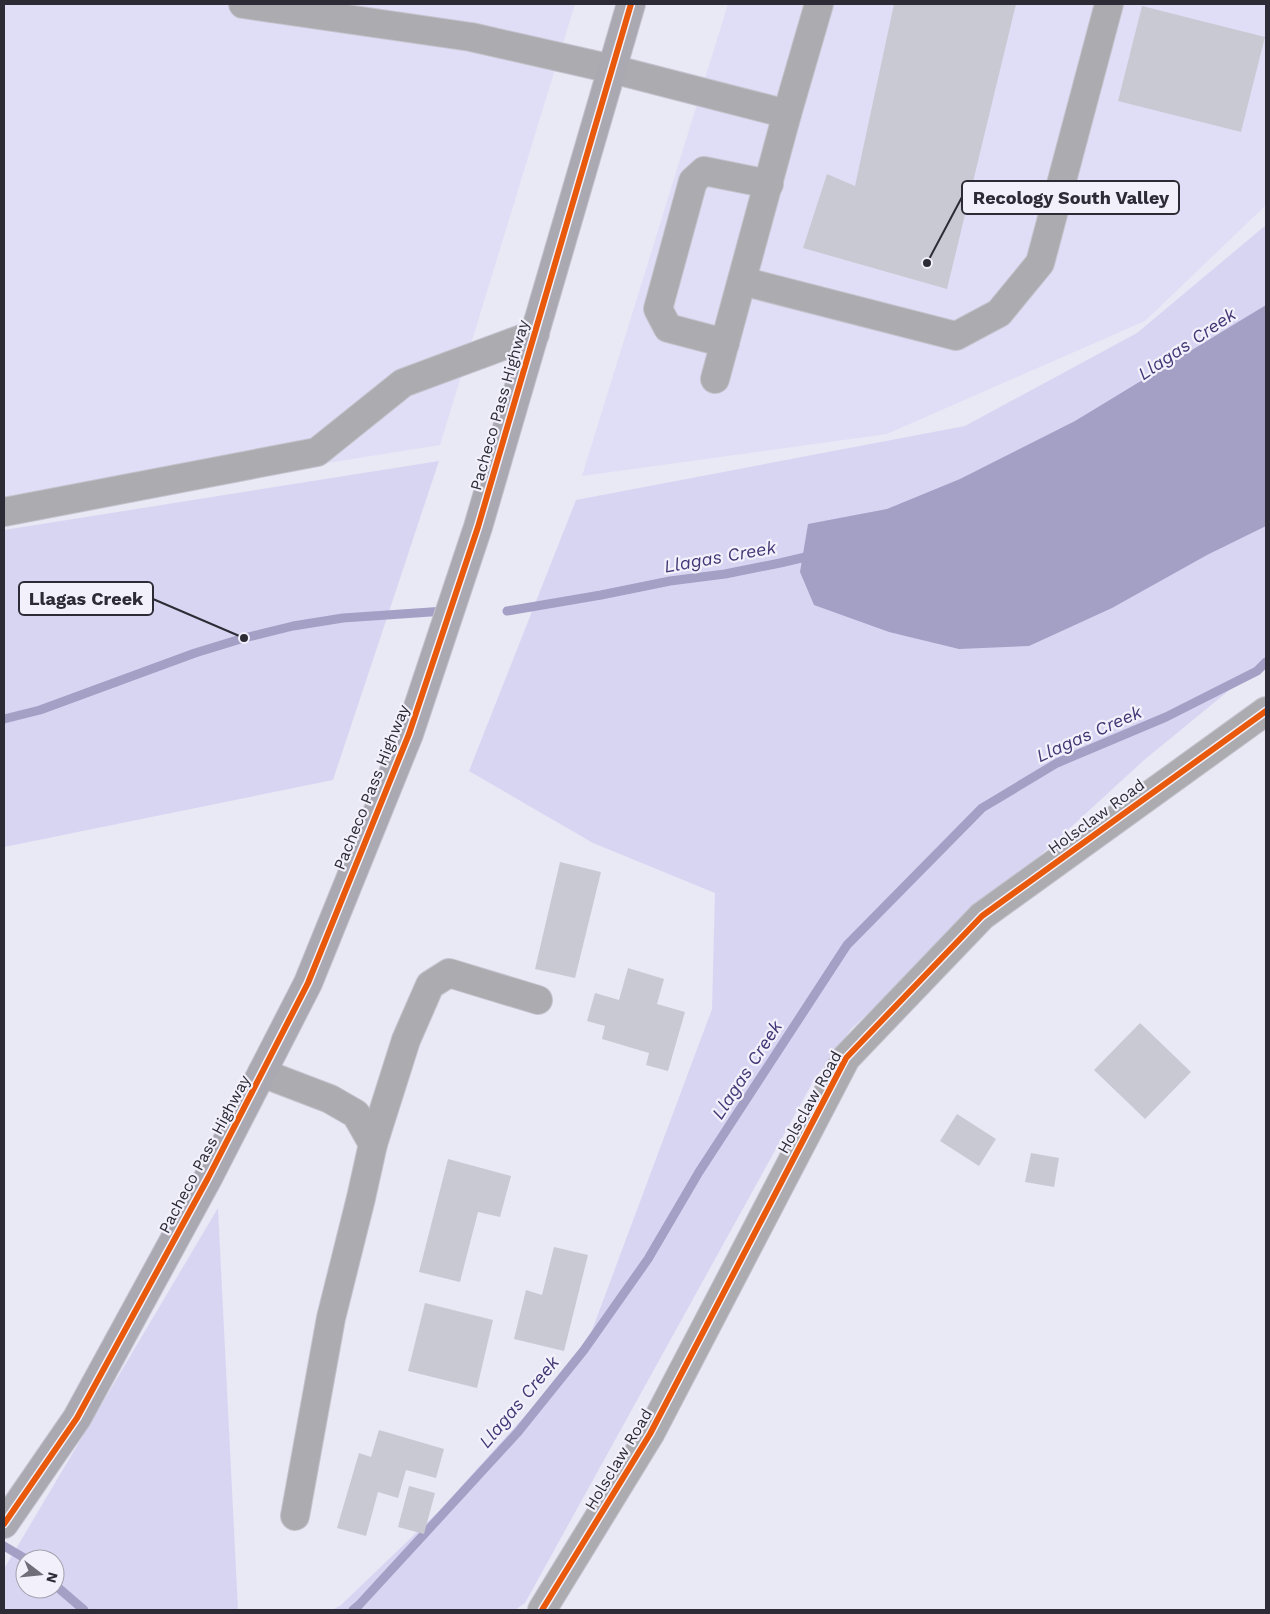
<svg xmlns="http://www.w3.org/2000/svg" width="1270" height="1614" font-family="'Work Sans',sans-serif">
<rect width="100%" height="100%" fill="#e9e8f5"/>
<g fill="#e0def6">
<path d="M 4,4 L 575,4 L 440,445 L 4,515 Z"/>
<path d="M 728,4 L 1266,4 L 1266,205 L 1145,321 L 887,434 L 582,476 Z"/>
</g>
<g fill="#d8d5f3" fill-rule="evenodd">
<path d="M 1266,225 L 1266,660 L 1143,761 L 852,1028 L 814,1080 L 525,1603 L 515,1610 L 332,1610 L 340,1606 L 440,1510 L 585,1349 L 712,1009 L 715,893 L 593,843 L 469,771 L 576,500 L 965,426 L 1137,333 Z"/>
<path d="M 439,461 L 333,780 L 4,847 L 4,530 Z"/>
<path d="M 218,1208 L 238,1610 L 4,1610 L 4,1569 ZM 25,1559 L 55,1559 L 55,1589 L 25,1589 Z"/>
</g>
<path fill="#a49fc5" d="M 1266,305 L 1266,526 L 1207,555 L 1112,608 L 1029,646 L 959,649 L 889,632 L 814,605 L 800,572 L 808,524 L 887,509 L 960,479 L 1075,421 Z"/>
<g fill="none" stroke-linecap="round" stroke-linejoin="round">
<g stroke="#a49fc5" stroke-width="9">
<path d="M 507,611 L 601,595 L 670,581 L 725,574 L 780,563 L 814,555"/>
<path d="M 4,719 L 40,710 L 195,653 L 244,638 L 293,626 L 343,618 L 445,611"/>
<path d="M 4,1546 L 26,1559"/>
<path d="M 55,1585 L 84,1610"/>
<path d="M 353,1610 L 359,1605 L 518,1432 L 584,1350 L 648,1259 L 699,1172 L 847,945 L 982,808 L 1057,763 L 1166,717 L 1257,671 L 1266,662"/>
</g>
</g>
<g fill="#c9c9d3">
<path d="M 894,4 L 1016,4 L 947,289 L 803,248 L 827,174 L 855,186 Z"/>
<path d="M 1142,6 L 1265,37 L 1241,132 L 1118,101 Z"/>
<path d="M 560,862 L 601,872 L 575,978 L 535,969 Z"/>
<path d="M 628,968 L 664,979 L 657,1004 L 685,1012 L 668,1071 L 646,1065 L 649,1053 L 602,1039 L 605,1026 L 587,1021 L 595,993 L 619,1000 Z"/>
<path d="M 1140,1023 L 1191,1072 L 1145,1119 L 1094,1070 Z"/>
<path d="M 957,1114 L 996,1139 L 979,1166 L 940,1141 Z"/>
<path d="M 1031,1153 L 1059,1158 L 1054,1187 L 1025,1182 Z"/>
<path d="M 448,1159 L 511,1176 L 500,1217 L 478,1212 L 460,1282 L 419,1272 Z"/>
<path d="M 554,1247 L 588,1255 L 564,1351 L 514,1339 L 526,1290 L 542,1295 Z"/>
<path d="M 425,1303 L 493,1320 L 477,1388 L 408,1371 Z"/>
<path d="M 379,1430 L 444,1449 L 436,1478 L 406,1470 L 398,1498 L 378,1492 L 366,1536 L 337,1528 L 359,1453 L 371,1457 Z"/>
<path d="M 409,1486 L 435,1493 L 424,1534 L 398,1527 Z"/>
</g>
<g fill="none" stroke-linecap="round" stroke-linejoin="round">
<g stroke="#c4c3ce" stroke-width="30">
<g id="minor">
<path d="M 243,4 L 471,37 L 612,69 L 787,114 L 819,4"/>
<path d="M 742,281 L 956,336 L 999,313 L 1040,263 L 1109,4"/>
<path d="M 725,343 L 668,328 L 658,309 L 693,181 L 704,171 L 769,184"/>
<path d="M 715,379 L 787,114"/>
<path d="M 4,512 L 317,452 L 403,383 L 535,334"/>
<path d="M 262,1073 L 330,1099 L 356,1114 L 373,1144 L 361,1198 L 331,1318 L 295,1516"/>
<path d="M 373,1144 L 406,1040 L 430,985 L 449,973 L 538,1000"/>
<path d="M 542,1610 L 650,1434 L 846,1058 L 982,916 L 1266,711"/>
</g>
</g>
<g stroke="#c4c3ce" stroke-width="30">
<path id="highway" d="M 4,1524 L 77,1418 L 208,1178 L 308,983 L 409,734 L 478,527 L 631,4"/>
</g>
<use href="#minor" stroke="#acacb0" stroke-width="28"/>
<use href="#highway" stroke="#aaa9b2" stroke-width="28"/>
<g stroke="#f2f1fb" stroke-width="9">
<g id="cycleway">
<path d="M 4,1524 L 77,1418 L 208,1178 L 308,983 L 409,734 L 478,527 L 631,4"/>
<path d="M 542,1610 L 650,1434 L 846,1058 L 982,916 L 1266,711"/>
</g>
</g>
<use href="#cycleway" stroke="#e8590c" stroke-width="6"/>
</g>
<g text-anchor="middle" stroke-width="4.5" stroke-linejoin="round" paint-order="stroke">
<g font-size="16" fill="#2d2c36" stroke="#f2f1fb">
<text transform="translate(499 405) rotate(-74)" y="6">Pacheco Pass Highway</text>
<text transform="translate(371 787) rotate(-68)" y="6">Pacheco Pass Highway</text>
<text transform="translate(1096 816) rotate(-36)" y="6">Holsclaw Road</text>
<text transform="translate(809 1102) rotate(-61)" y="6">Holsclaw Road</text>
<text transform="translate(204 1154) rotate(-62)" y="6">Pacheco Pass Highway</text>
<text transform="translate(618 1459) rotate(-59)" y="6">Holsclaw Road</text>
</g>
<g font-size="18" font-style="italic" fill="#423675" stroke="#f2f1fb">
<text transform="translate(1187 344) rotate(-34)" y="6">Llagas Creek</text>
<text transform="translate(720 557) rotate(-10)" y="6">Llagas Creek</text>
<text transform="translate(1089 734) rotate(-24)" y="6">Llagas Creek</text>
<text transform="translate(747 1070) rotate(-57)" y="6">Llagas Creek</text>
<text transform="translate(519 1402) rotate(-50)" y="6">Llagas Creek</text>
</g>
</g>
<path fill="none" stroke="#2d2c36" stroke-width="2" d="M927 263L962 197M244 638L153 599"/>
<g fill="#2d2c36" stroke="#f2f1fb" stroke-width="2">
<circle cx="927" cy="263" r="5"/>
<circle cx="244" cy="638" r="5"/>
</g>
<g fill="#f2f1fb" stroke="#2d2c36" stroke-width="2">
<rect x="962" y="181" width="217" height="33" rx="5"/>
<rect x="19" y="582" width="134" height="33" rx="5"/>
</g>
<g font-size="18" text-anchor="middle" font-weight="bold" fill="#2d2c36">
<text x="1071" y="204">Recology South Valley</text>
<text x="86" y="605">Llagas Creek</text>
</g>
<rect width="1270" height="1614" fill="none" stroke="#2d2c36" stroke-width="10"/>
<g transform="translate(40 1574) rotate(106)"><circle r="24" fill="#f2f1fb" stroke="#a3a2ac"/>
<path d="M0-4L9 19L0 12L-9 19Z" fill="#6f6e79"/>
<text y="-8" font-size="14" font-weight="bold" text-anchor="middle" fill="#2d2c36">N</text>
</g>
</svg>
